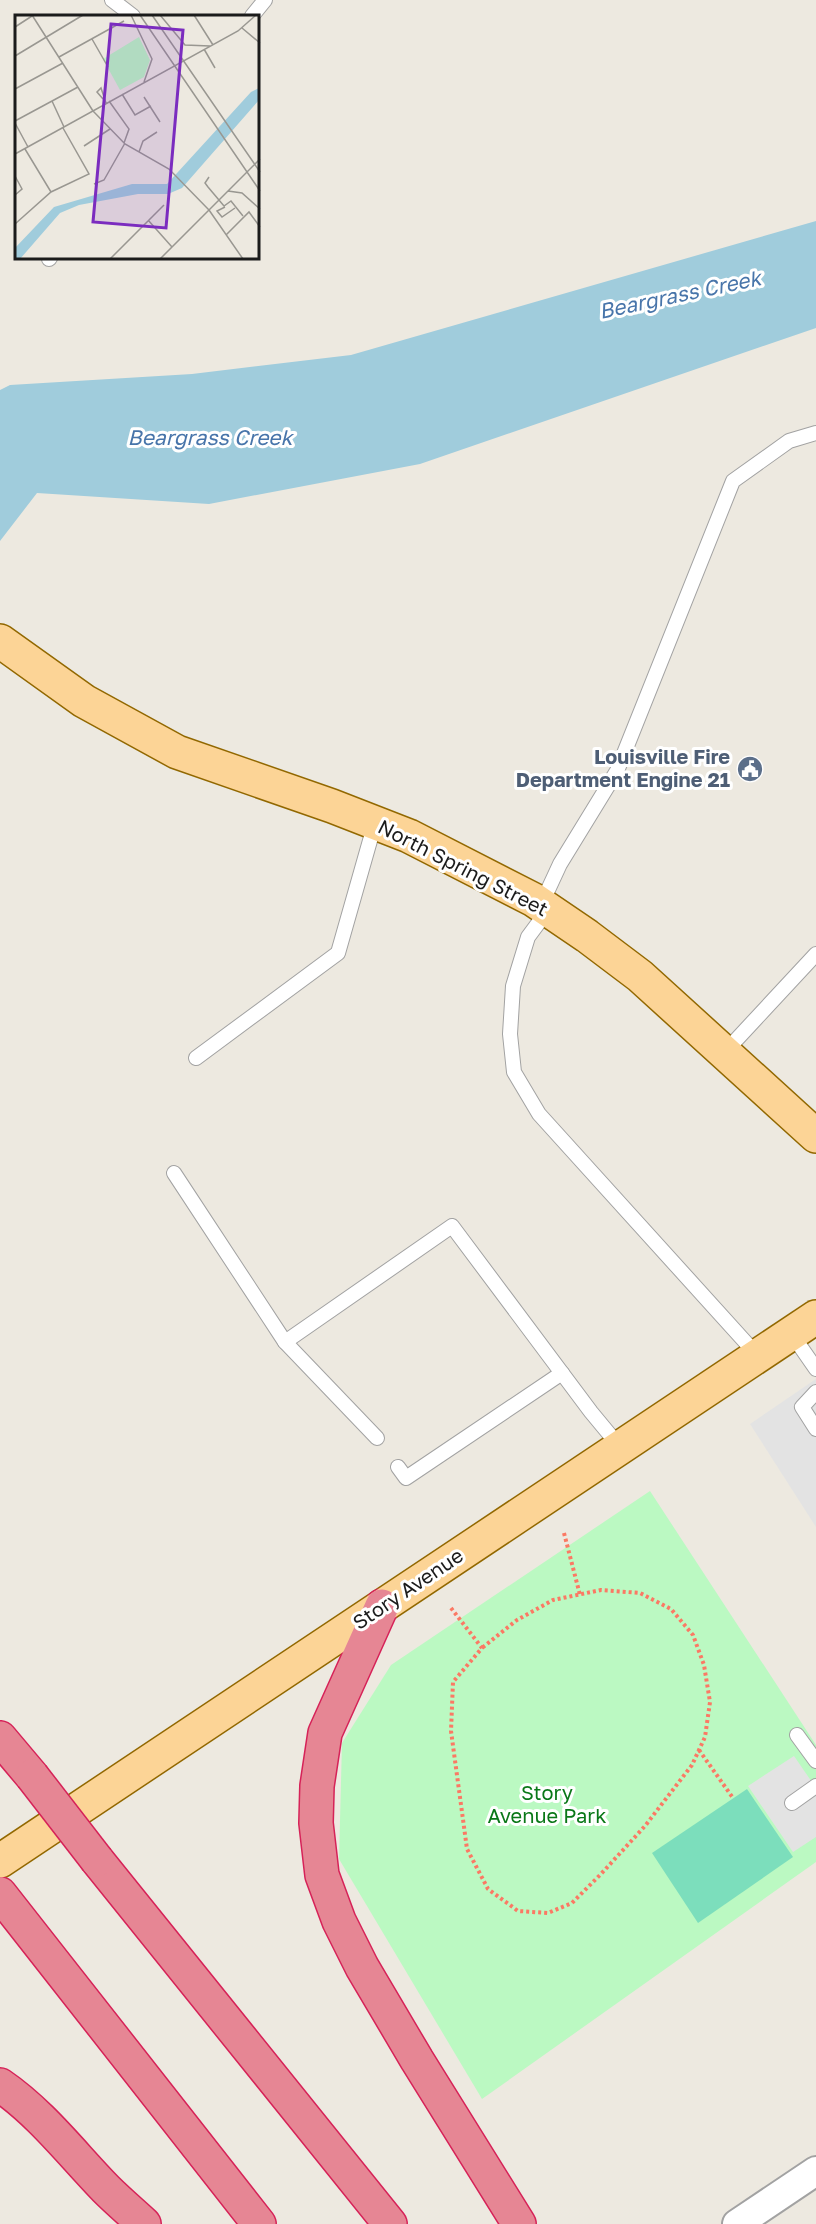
<svg xmlns="http://www.w3.org/2000/svg" width="816" height="2224" font-family="'Golos Text',sans-serif">
<rect width="100%" height="100%" fill="#ede9e0"/>
<path fill="#bbf9c2" d="M 650,1491 L 816,1745 L 816,1862 L 482,2099 L 339,1859 L 342,1743 L 391,1665 Z"/>
<path fill="#7cdebc" d="M 747,1789 L 793,1857 L 698,1923 L 652,1853 Z"/>
<g fill="#e3e3e3">
<path d="M 816,1379 L 816,1527 L 750,1424 Z"/>
<path d="M 794,1756 L 816,1788 L 816,1837 L 793,1852 L 748,1786 Z"/>
</g>
<path fill="#a0ccdc" d="M 816,221 L 816,328 L 420,464 L 209,504 L 37,493 L 0,541 L 0,390 L 10,385 L 192,374 L 351,355 Z"/>
<g fill="none" stroke-linecap="round" stroke-linejoin="round">
<g stroke="#a2a2a2" stroke-width="16">
<g id="lane">
<path d="M 112,0 L 133,16"/>
<path d="M 252,16 L 265,0"/>
<path d="M 49,259 L 50,258"/>
<path d="M 541,905 L 560,864 L 617,771 L 733,481 L 789,441 L 816,433"/>
<path d="M 548,910 L 528,937 L 513,986 L 510,1034 L 514,1072 L 539,1114 L 758,1356"/>
<path d="M 724,1053 L 816,954"/>
<path d="M 196,1058 L 338,953 L 375,823"/>
<path d="M 174,1173 L 285,1342 L 377,1438"/>
<path d="M 791,1333 L 816,1369"/>
<path d="M 285,1342 L 452,1226 L 591,1412 L 620,1447"/>
<path d="M 816,1392 L 802,1407 L 816,1429"/>
<path d="M 398,1467 L 406,1478 L 562,1373"/>
<path d="M 797,1735 L 816,1761"/>
<path d="M 792,1803 L 816,1786"/>
</g>
</g>
<g stroke="#a2a2a2" stroke-width="32">
<path id="street" d="M 737,2224 L 816,2171"/>
</g>
<g stroke="#926800" stroke-width="36">
<g id="primary">
<path d="M 0,641 L 84,701 L 177,752 L 332,806 L 409,836 L 534,900 L 587,936 L 640,976 L 816,1136"/>
<path d="M 0,1861 L 816,1317"/>
</g>
</g>
<g stroke="#d62258" stroke-width="36">
<g id="highway">
<path d="M 382,1606 L 325,1733 L 317,1786 L 316,1823 L 322,1875 L 339,1921 L 362,1967 L 417,2060 L 519,2224"/>
<path d="M 0,1738 L 32,1776"/>
<path d="M 97,1860 L 390,2224"/>
<path d="M 0,1894 L 259,2224"/>
<path d="M 0,2085 C 41,2113 72,2154 106,2189 C 118,2201 131,2212 144,2224"/>
</g>
</g>
<g stroke="#fb7964" stroke-width="4" stroke-dasharray="3 3" stroke-linecap="butt">
<path d="M 564,1533 L 580,1595"/>
<path d="M 451,1608 L 482,1648 L 453,1682 L 451,1731 L 467,1849 L 488,1889 L 518,1911 L 548,1913 L 572,1903 L 601,1874 L 645,1826 L 692,1765 L 705,1737 L 710,1702 L 704,1665 L 693,1635 L 671,1609 L 640,1593 L 601,1590 L 553,1600 L 517,1620 L 482,1648"/>
<path d="M 699,1750 L 733,1798"/>
</g>
<use href="#lane" stroke="#fff" stroke-width="14"/>
<use href="#street" stroke="#fff" stroke-width="28"/>
<use href="#primary" stroke="#fcd496" stroke-width="33"/>
<use href="#highway" stroke="#e68694" stroke-width="33"/>
<g stroke="#d62258" stroke-width="36" stroke-linecap="butt">
<path id="highway-bridge" d="M 32,1776 L 97,1860"/>
</g>
<use href="#highway-bridge" stroke="#e68694" stroke-width="33"/>
</g>
<defs>
<g id="civic-disc" transform="scale(1.35)"><circle r="9.5" fill="#5c6f8a" stroke="#fff"/><path d="M-.6-6.5H3V-4.5H.6V-3L4-1V1h2V6H-6V1h2V-1L-.6-3ZM-1.2 2.5V6h2.4V2.5Z" fill="#fff"/></g>
</defs>
<g fill-rule="evenodd">
<use href="#civic-disc" x="750" y="769"/>
</g>
<g text-anchor="middle" stroke-width="6" stroke-linejoin="round" paint-order="stroke">
<g font-size="20" font-weight="bold" fill="#4e5e75" stroke="#fff" text-anchor="end">
<text x="730" y="764">Louisville Fire<tspan x="730" dy="23">Department Engine 21</tspan></text>
</g>
<g font-size="20" fill="#1b1b1b" stroke="#fff">
<text transform="translate(463 868) rotate(27)" y="7">North Spring Street</text>
<text transform="translate(408 1589) rotate(-34)" y="7">Story Avenue</text>
</g>
<g font-size="20" fill="#0a7818" stroke="#fff">
<text x="547" y="1800">Story<tspan x="547" dy="23">Avenue Park</tspan></text>
</g>
<g font-size="21" font-style="italic" fill="#4875aa" stroke="#fff">
<text transform="translate(680 295) rotate(-12)" y="7">Beargrass Creek</text>
<text x="210" y="445">Beargrass Creek</text>
</g>
</g>
<g transform="translate(15 15)">
<rect width="244" height="244" fill="#ede9e0"/>
<path d="M 124,22 L 135,45 L 129,62 L 105,75 L 88,44 Z" fill="#bbf9c2"/>
<path d="M 244,73 L 244,85 L 167,173 L 153,179 L 123,179 L 64,190 L 45,198 L 5,244 L 0,244 L 0,233 L 39,192 L 117,169 L 152,169 L 236,77 Z" fill="#a0ccdc"/>
<path fill="none" stroke="#999791" stroke-width="1.5" d="M 17,0 L 78,96M 116,0 L 137,44 L 129,67M 125,0 L 245,176M 137,0 L 245,157M 145,0 L 170,30 L 195,31M 179,0 L 198,30M 0,12 L 17,1M 227,13 L 245,28M 77,24 L 93,52M 189,34 L 200,53M 0,41 L 68,0M 44,42 L 109,6M 0,74 L 48,48M 107,79 L 120,100 L 136,91M 129,82 L 145,107M 88,84 L 82,77 L 86,73 L 91,88M 37,86 L 49,112M 94,86 L 114,114 L 109,128M 78,96 L 110,129 L 154,154 L 194,195M 0,106 L 63,72M 0,108 L 13,132M 69,131 L 95,114M 10,134 L 36,177M 124,137 L 128,126 L 142,117M 0,139 L 223,16 L 241,0M 0,161 L 7,174 L 0,180M 194,162 L 190,168 L 193,172 L 209,191 L 216,186 L 228,201M 79,169 L 89,165 L 110,128M 213,176 L 227,178 L 245,194M 210,192 L 202,196 L 207,202 L 220,193M 194,195 L 228,244M 133,205 L 157,232M 0,209 L 36,177 L 74,159 L 48,113M 211,220 L 234,197 L 245,212M 95,244 L 149,190M 145,244 L 245,144"/>
<path fill="#7b2cbf" fill-opacity="0.15" stroke="#7b2cbf" stroke-width="3" d="M 96,9 L 168,15 L 151,213 L 78,207 Z"/>
<rect width="244" height="244" fill="none" stroke="#1b1b1b" stroke-width="3"/>
</g>
</svg>
